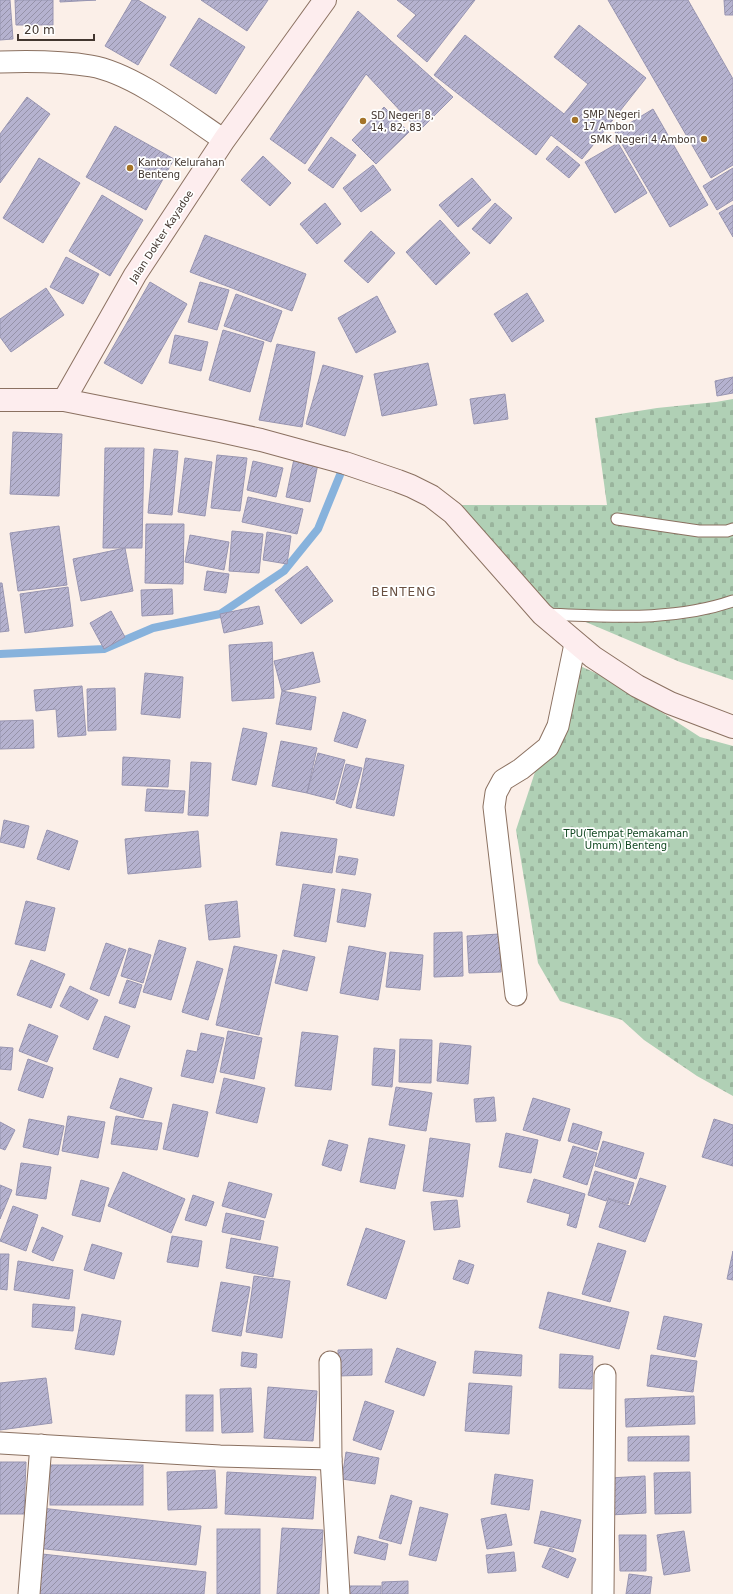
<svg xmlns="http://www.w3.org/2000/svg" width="733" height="1594" font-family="'DejaVu Sans',sans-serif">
<defs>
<pattern id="cemetery-stones" width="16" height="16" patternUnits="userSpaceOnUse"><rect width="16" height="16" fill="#b0d0b5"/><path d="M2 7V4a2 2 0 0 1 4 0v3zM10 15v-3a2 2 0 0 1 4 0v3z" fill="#99b39c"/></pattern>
<pattern id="building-hatch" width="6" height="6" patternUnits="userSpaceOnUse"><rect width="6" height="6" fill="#b5b2cf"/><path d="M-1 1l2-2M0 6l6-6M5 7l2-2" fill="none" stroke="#9592a8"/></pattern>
</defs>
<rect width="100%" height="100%" fill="#fbefe8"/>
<g fill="url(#cemetery-stones)">
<path d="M 733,399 L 733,680 L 680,662 L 548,606 L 455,505 L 607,505 L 595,418 L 657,408 L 716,402 Z"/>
<path d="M 565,659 L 615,682 L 700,737 L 733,746 L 733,1096 L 697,1076 L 644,1040 L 622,1020 L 560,1001 L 538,963 L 516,830 L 552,720 Z"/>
</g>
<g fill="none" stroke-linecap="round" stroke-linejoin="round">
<path stroke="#87b2dc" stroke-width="8" d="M 0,654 L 104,649 L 153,628 L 220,614 L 284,571 L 318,529 L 342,470"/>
</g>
<g fill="url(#building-hatch)" stroke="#9895b1">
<path d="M 0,0 L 10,0 L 13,39 L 0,40 Z"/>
<path d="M 15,0 L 53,0 L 53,25 L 16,25 Z"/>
<path d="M 60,0 L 96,0 L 60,2 Z"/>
<path d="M 132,0 L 138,0 L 166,17 L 138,65 L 105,46 Z"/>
<path d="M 201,0 L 268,0 L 247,31 Z"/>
<path d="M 397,0 L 475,0 L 427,62 L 397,36 L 416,15 Z"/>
<path d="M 608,0 L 688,0 L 733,79 L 733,165 L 711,178 Z"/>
<path d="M 724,0 L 733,0 L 733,15 L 725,15 Z"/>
<path d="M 358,11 L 453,97 L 419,131 L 366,74 L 305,164 L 270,139 Z"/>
<path d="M 199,18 L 245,47 L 216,94 L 170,65 Z"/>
<path d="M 579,25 L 646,78 L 582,159 L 551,135 L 536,155 L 434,75 L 465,35 L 564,114 L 588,84 L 554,57 Z"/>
<path d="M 27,97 L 50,114 L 0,183 L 0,134 Z"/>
<path d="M 384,107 L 409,132 L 376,164 L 352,140 Z"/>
<path d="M 653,109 L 708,205 L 670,227 L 615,132 Z"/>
<path d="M 115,126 L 174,159 L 146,210 L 86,177 Z"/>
<path d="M 331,137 L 356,155 L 333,188 L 308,170 Z"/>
<path d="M 618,143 L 647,193 L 615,213 L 585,162 Z"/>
<path d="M 557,146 L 580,165 L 569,178 L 546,159 Z"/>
<path d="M 263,156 L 291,183 L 270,206 L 241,180 Z"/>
<path d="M 39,158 L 80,183 L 43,243 L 3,218 Z"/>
<path d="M 373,165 L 391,190 L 361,212 L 343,188 Z"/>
<path d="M 733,168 L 733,200 L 717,210 L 703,186 Z"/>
<path d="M 472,178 L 491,200 L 458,227 L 439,205 Z"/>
<path d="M 102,195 L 143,220 L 110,276 L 69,251 Z"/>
<path d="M 325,203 L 341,224 L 317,244 L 300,224 Z"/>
<path d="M 495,203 L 512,218 L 490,244 L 472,229 Z"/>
<path d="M 733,205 L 733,237 L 719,213 Z"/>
<path d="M 440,220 L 470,253 L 436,285 L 406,252 Z"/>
<path d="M 371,231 L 395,253 L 368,283 L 344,261 Z"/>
<path d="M 205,235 L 306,274 L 292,311 L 190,272 Z"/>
<path d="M 66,257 L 99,274 L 83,304 L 50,287 Z"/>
<path d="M 150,282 L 187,304 L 142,384 L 104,363 Z"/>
<path d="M 200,282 L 229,290 L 217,330 L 188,322 Z"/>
<path d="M 46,288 L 64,315 L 11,352 L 0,337 L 0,319 Z"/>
<path d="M 527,293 L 544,321 L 512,342 L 494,314 Z"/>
<path d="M 236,294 L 282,311 L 271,342 L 224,326 Z"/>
<path d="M 377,296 L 396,332 L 356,353 L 338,318 Z"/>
<path d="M 223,330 L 264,342 L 250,392 L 209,380 Z"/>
<path d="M 175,335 L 208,342 L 201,371 L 169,363 Z"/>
<path d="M 277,344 L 315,352 L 302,427 L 259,420 Z"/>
<path d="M 428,363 L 437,405 L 382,416 L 374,374 Z"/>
<path d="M 323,365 L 363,376 L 345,436 L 306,424 Z"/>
<path d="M 733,377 L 733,393 L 717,396 L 715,381 Z"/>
<path d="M 505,394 L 508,419 L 474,424 L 470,399 Z"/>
<path d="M 13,432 L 62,434 L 59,496 L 10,494 Z"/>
<path d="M 105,448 L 144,448 L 142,548 L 103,548 Z"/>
<path d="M 154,449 L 178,451 L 172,515 L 148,513 Z"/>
<path d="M 217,455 L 247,458 L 240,511 L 211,508 Z"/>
<path d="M 185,458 L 212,462 L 205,516 L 178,512 Z"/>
<path d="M 294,459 L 318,464 L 310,502 L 286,497 Z"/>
<path d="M 253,461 L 283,468 L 276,497 L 247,490 Z"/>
<path d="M 248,497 L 303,509 L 297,534 L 242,522 Z"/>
<path d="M 146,524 L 184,524 L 183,584 L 145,583 Z"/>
<path d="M 59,526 L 67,585 L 18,591 L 10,533 Z"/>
<path d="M 232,531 L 263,534 L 259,573 L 229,571 Z"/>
<path d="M 267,532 L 291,536 L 287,564 L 263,560 Z"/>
<path d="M 190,535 L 229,542 L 224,570 L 185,562 Z"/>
<path d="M 125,548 L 133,591 L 81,601 L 73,559 Z"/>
<path d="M 307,566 L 333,601 L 301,624 L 275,590 Z"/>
<path d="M 207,571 L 229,574 L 226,593 L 204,590 Z"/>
<path d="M 0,583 L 2,583 L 9,631 L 0,632 Z"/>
<path d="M 68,587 L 73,626 L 25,633 L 20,594 Z"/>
<path d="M 172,589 L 173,614 L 142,616 L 141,590 Z"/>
<path d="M 259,606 L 263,624 L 224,633 L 220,614 Z"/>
<path d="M 111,611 L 125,637 L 104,649 L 90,623 Z"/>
<path d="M 272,642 L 274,698 L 232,701 L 229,645 Z"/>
<path d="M 313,652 L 320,682 L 282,691 L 274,661 Z"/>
<path d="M 145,673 L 183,677 L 180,718 L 141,714 Z"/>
<path d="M 82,686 L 86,735 L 58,737 L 56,709 L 36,711 L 34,690 Z"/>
<path d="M 115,688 L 116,730 L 88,731 L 87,689 Z"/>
<path d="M 282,691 L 316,697 L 311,730 L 276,724 Z"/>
<path d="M 343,712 L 366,720 L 357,748 L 334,741 Z"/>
<path d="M 33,720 L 34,748 L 0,749 L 0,721 Z"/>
<path d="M 243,728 L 267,733 L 256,785 L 232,780 Z"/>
<path d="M 281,741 L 317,748 L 307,793 L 272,786 Z"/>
<path d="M 318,753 L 345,760 L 334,800 L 307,793 Z"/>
<path d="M 123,757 L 170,760 L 168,787 L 122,785 Z"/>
<path d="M 366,758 L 404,765 L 394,816 L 356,808 Z"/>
<path d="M 191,762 L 211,763 L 208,816 L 188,815 Z"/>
<path d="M 346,764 L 362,768 L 351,808 L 336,803 Z"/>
<path d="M 147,789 L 185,791 L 183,813 L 145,811 Z"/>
<path d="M 4,820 L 29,826 L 24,848 L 0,842 Z"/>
<path d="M 47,830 L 78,841 L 69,870 L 37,859 Z"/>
<path d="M 198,831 L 201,867 L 128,874 L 125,839 Z"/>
<path d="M 281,832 L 337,839 L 332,873 L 276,865 Z"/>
<path d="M 339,856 L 358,859 L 355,875 L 336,872 Z"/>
<path d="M 303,884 L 335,889 L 326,942 L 294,936 Z"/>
<path d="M 342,889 L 371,894 L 365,927 L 337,922 Z"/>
<path d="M 26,901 L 55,908 L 45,951 L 15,944 Z"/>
<path d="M 237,901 L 240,937 L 209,940 L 205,905 Z"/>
<path d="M 462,932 L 463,976 L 434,977 L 434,933 Z"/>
<path d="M 499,934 L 501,972 L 469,973 L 467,936 Z"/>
<path d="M 159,940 L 186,948 L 171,1000 L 143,992 Z"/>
<path d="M 106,943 L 126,950 L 109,996 L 90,989 Z"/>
<path d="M 234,946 L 277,955 L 259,1035 L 216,1025 Z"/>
<path d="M 349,946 L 386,953 L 378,1000 L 340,993 Z"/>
<path d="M 129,948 L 151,955 L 143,983 L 121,976 Z"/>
<path d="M 283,950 L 315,957 L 307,991 L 275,983 Z"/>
<path d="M 390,952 L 423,955 L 420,990 L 386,987 Z"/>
<path d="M 31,960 L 65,974 L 51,1008 L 17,995 Z"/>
<path d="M 197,961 L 223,969 L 208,1020 L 182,1012 Z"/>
<path d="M 127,980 L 142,985 L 135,1008 L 119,1003 Z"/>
<path d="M 70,986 L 98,1000 L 88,1020 L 60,1006 Z"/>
<path d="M 105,1016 L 130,1026 L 118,1058 L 93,1049 Z"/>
<path d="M 29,1024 L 58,1036 L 47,1062 L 19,1051 Z"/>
<path d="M 228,1031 L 262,1038 L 254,1079 L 220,1072 Z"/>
<path d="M 302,1032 L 338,1036 L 331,1090 L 295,1086 Z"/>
<path d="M 201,1033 L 224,1038 L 213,1083 L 181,1076 L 187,1050 L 197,1052 Z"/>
<path d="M 400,1039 L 432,1040 L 431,1083 L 399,1082 Z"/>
<path d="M 440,1043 L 471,1046 L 468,1084 L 437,1081 Z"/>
<path d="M 0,1047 L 13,1048 L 11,1070 L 0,1069 Z"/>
<path d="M 374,1048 L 395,1050 L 392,1087 L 372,1085 Z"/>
<path d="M 28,1059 L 53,1068 L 43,1098 L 18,1090 Z"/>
<path d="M 120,1078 L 152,1088 L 143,1118 L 110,1108 Z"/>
<path d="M 224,1078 L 265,1088 L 257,1123 L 216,1113 Z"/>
<path d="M 396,1087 L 432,1093 L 426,1131 L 389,1125 Z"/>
<path d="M 494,1097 L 496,1121 L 476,1122 L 474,1099 Z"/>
<path d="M 533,1098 L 570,1109 L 560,1141 L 523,1130 Z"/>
<path d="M 173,1104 L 208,1112 L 198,1157 L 163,1149 Z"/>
<path d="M 68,1116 L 105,1122 L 98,1158 L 62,1151 Z"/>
<path d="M 116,1116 L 162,1123 L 157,1150 L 111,1144 Z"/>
<path d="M 29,1119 L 64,1126 L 58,1155 L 23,1147 Z"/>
<path d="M 714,1119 L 733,1125 L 733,1166 L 702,1157 Z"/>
<path d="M 0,1122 L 15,1130 L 5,1150 L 0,1148 Z"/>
<path d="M 573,1123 L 602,1132 L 597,1150 L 568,1141 Z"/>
<path d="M 506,1133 L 538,1140 L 531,1173 L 499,1167 Z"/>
<path d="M 369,1138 L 405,1145 L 395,1189 L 360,1182 Z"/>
<path d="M 430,1138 L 470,1144 L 463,1197 L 423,1191 Z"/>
<path d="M 329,1140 L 348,1145 L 341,1171 L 322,1165 Z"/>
<path d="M 603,1141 L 644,1153 L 636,1179 L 595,1166 Z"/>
<path d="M 573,1146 L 597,1153 L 587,1185 L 563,1177 Z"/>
<path d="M 21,1163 L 51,1167 L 46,1199 L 16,1195 Z"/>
<path d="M 595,1171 L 634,1183 L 628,1204 L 607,1198 L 606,1201 L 588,1195 Z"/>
<path d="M 123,1172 L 185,1199 L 171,1233 L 108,1206 Z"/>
<path d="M 640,1178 L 666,1186 L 645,1242 L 599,1227 L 608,1199 L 630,1206 Z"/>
<path d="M 534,1179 L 585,1194 L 576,1228 L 567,1225 L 570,1214 L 527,1202 Z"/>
<path d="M 81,1180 L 109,1188 L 100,1222 L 72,1215 Z"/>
<path d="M 229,1182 L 272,1194 L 265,1218 L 222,1206 Z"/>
<path d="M 0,1185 L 12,1190 L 0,1219 Z"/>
<path d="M 193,1195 L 214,1202 L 206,1226 L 185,1220 Z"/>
<path d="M 457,1200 L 460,1227 L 434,1230 L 431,1202 Z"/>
<path d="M 13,1206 L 38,1215 L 26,1251 L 0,1241 Z"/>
<path d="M 226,1213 L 264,1221 L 260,1240 L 222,1232 Z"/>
<path d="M 42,1227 L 63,1236 L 53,1261 L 32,1252 Z"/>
<path d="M 366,1228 L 405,1241 L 386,1299 L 347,1285 Z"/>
<path d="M 172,1236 L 202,1241 L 198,1267 L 167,1262 Z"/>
<path d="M 231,1238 L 278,1247 L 273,1277 L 226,1268 Z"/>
<path d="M 598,1243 L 626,1251 L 610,1302 L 582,1294 Z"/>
<path d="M 92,1244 L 122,1253 L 114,1279 L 84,1270 Z"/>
<path d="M 733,1251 L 733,1280 L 727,1279 Z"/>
<path d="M 0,1254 L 9,1254 L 7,1290 L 0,1289 Z"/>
<path d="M 459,1260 L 474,1265 L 468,1284 L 453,1279 Z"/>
<path d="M 18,1261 L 73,1270 L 69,1299 L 14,1290 Z"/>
<path d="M 254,1276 L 290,1281 L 282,1338 L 246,1332 Z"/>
<path d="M 221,1282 L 250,1287 L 241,1336 L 212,1331 Z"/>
<path d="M 548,1292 L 629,1312 L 619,1349 L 539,1328 Z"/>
<path d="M 33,1304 L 75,1307 L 73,1331 L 32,1327 Z"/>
<path d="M 82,1314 L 121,1321 L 114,1355 L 75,1349 Z"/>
<path d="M 664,1316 L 702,1324 L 695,1357 L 657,1349 Z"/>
<path d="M 397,1348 L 436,1362 L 424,1396 L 385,1382 Z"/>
<path d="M 372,1349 L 372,1375 L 338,1376 L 338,1350 Z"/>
<path d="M 475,1351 L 522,1355 L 521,1376 L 473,1373 Z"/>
<path d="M 242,1352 L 257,1354 L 256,1368 L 241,1366 Z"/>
<path d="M 560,1354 L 593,1356 L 592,1389 L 559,1388 Z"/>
<path d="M 651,1355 L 697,1361 L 693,1392 L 647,1386 Z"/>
<path d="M 46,1378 L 52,1423 L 0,1430 L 0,1383 Z"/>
<path d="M 469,1383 L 512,1386 L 509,1434 L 465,1431 Z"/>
<path d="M 268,1387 L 317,1391 L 313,1441 L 264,1438 Z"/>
<path d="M 251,1388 L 253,1432 L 222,1433 L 220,1389 Z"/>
<rect x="186" y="1395" width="27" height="36"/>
<path d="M 694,1396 L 695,1424 L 626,1427 L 625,1399 Z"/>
<path d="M 365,1401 L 394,1411 L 381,1450 L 353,1440 Z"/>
<path d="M 689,1436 L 689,1461 L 628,1461 L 628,1437 Z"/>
<path d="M 346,1452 L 379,1458 L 375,1484 L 342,1479 Z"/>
<path d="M 0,1462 L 26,1462 L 24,1514 L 0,1514 Z"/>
<rect x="50" y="1465" width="93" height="40"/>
<path d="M 215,1470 L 217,1508 L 168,1510 L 167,1472 Z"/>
<path d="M 227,1472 L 316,1477 L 313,1519 L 225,1514 Z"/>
<path d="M 690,1472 L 691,1513 L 655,1514 L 654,1473 Z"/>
<path d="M 495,1474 L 533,1480 L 529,1510 L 491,1504 Z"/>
<path d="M 645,1476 L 646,1513 L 610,1515 L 609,1478 Z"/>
<path d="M 391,1495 L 412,1501 L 401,1544 L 379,1538 Z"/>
<path d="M 420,1507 L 448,1514 L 436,1561 L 409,1555 Z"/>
<path d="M 41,1508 L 201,1526 L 196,1565 L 36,1548 Z"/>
<path d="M 541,1511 L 581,1520 L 573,1552 L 534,1543 Z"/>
<path d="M 506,1514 L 512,1545 L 487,1549 L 481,1519 Z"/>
<path d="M 282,1528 L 323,1530 L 319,1594 L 277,1594 Z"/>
<rect x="217" y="1529" width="43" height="65"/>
<path d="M 684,1531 L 690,1571 L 664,1575 L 657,1535 Z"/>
<path d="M 619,1535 L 646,1535 L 646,1571 L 620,1571 Z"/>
<path d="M 358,1536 L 388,1544 L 385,1560 L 354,1553 Z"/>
<path d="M 550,1548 L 576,1559 L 568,1578 L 542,1567 Z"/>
<path d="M 514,1552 L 516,1571 L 488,1573 L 486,1555 Z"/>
<path d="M 42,1554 L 206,1572 L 204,1594 L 38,1594 Z"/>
<path d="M 629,1574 L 652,1577 L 650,1594 L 626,1594 Z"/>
<path d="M 408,1581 L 408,1594 L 382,1594 L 382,1582 Z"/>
<rect x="347" y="1586" width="34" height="8"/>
</g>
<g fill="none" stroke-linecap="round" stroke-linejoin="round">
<g stroke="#8b7161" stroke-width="13">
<g id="lane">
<path d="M 617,519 L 699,531 L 727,531 L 733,529"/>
<path d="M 544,614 C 607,616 673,622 733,601"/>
</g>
</g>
<g stroke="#8b7161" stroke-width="23">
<g id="street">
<path d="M 0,62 C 30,61 61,61 91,66 C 133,73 188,116 224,140"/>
<path d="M 516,995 L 494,807 L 496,793 L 503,780 L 521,769 L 548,747 L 558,726 L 575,644"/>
<path d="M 330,1362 L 331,1459 L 339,1594"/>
<path d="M 0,1443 L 220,1456 L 331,1459"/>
<path d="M 29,1594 L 41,1445"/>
<path d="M 603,1594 L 605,1375"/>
</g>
</g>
<g stroke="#8b7161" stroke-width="24">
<g id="secondary">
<path d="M 0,400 L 64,400 L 220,431 L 261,440 L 345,463 L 398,481 L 411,486 L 431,496 L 453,513 L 542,614 L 593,657 L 637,686 L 670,703 L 733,727"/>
<path d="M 64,400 L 135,275 L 224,140 L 325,0"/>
</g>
</g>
<use href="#lane" stroke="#fff" stroke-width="11"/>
<use href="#street" stroke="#fff" stroke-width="21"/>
<use href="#secondary" stroke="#fdedee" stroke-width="22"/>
</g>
<g fill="#a47328" stroke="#fff" stroke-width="1.5">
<circle cx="575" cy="120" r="4"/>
<circle cx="363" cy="121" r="4"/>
<circle cx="704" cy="139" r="4"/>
<circle cx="130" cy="168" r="4"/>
</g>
<g text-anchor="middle" stroke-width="3.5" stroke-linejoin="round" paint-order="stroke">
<g font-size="10" fill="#42362f" stroke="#fff" text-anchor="start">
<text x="583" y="118">SMP Negeri<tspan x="583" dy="12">17 Ambon</tspan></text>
<text x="371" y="119">SD Negeri 8,<tspan x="371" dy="12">14, 82, 83</tspan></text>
<text x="696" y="143" text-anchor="end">SMK Negeri 4 Ambon</text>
<text x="138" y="166">Kantor Kelurahan<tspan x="138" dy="12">Benteng</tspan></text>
</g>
<g font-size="10" fill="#42362f" stroke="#fff">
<text transform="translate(161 236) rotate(-57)" y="4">Jalan Dokter Kayadoe</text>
</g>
<g font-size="10" fill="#124822" stroke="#fff">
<text x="626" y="837">TPU(Tempat Pemakaman<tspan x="626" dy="12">Umum) Benteng</tspan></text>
</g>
<g font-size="12" letter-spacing="1" fill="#695041" stroke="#fff">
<text x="404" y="596">BENTENG</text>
</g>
</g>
<path d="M18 34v6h76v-6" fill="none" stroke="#42362f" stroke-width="2"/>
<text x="24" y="34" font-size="12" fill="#42362f" stroke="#ffffff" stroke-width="3" paint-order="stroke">20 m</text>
</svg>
